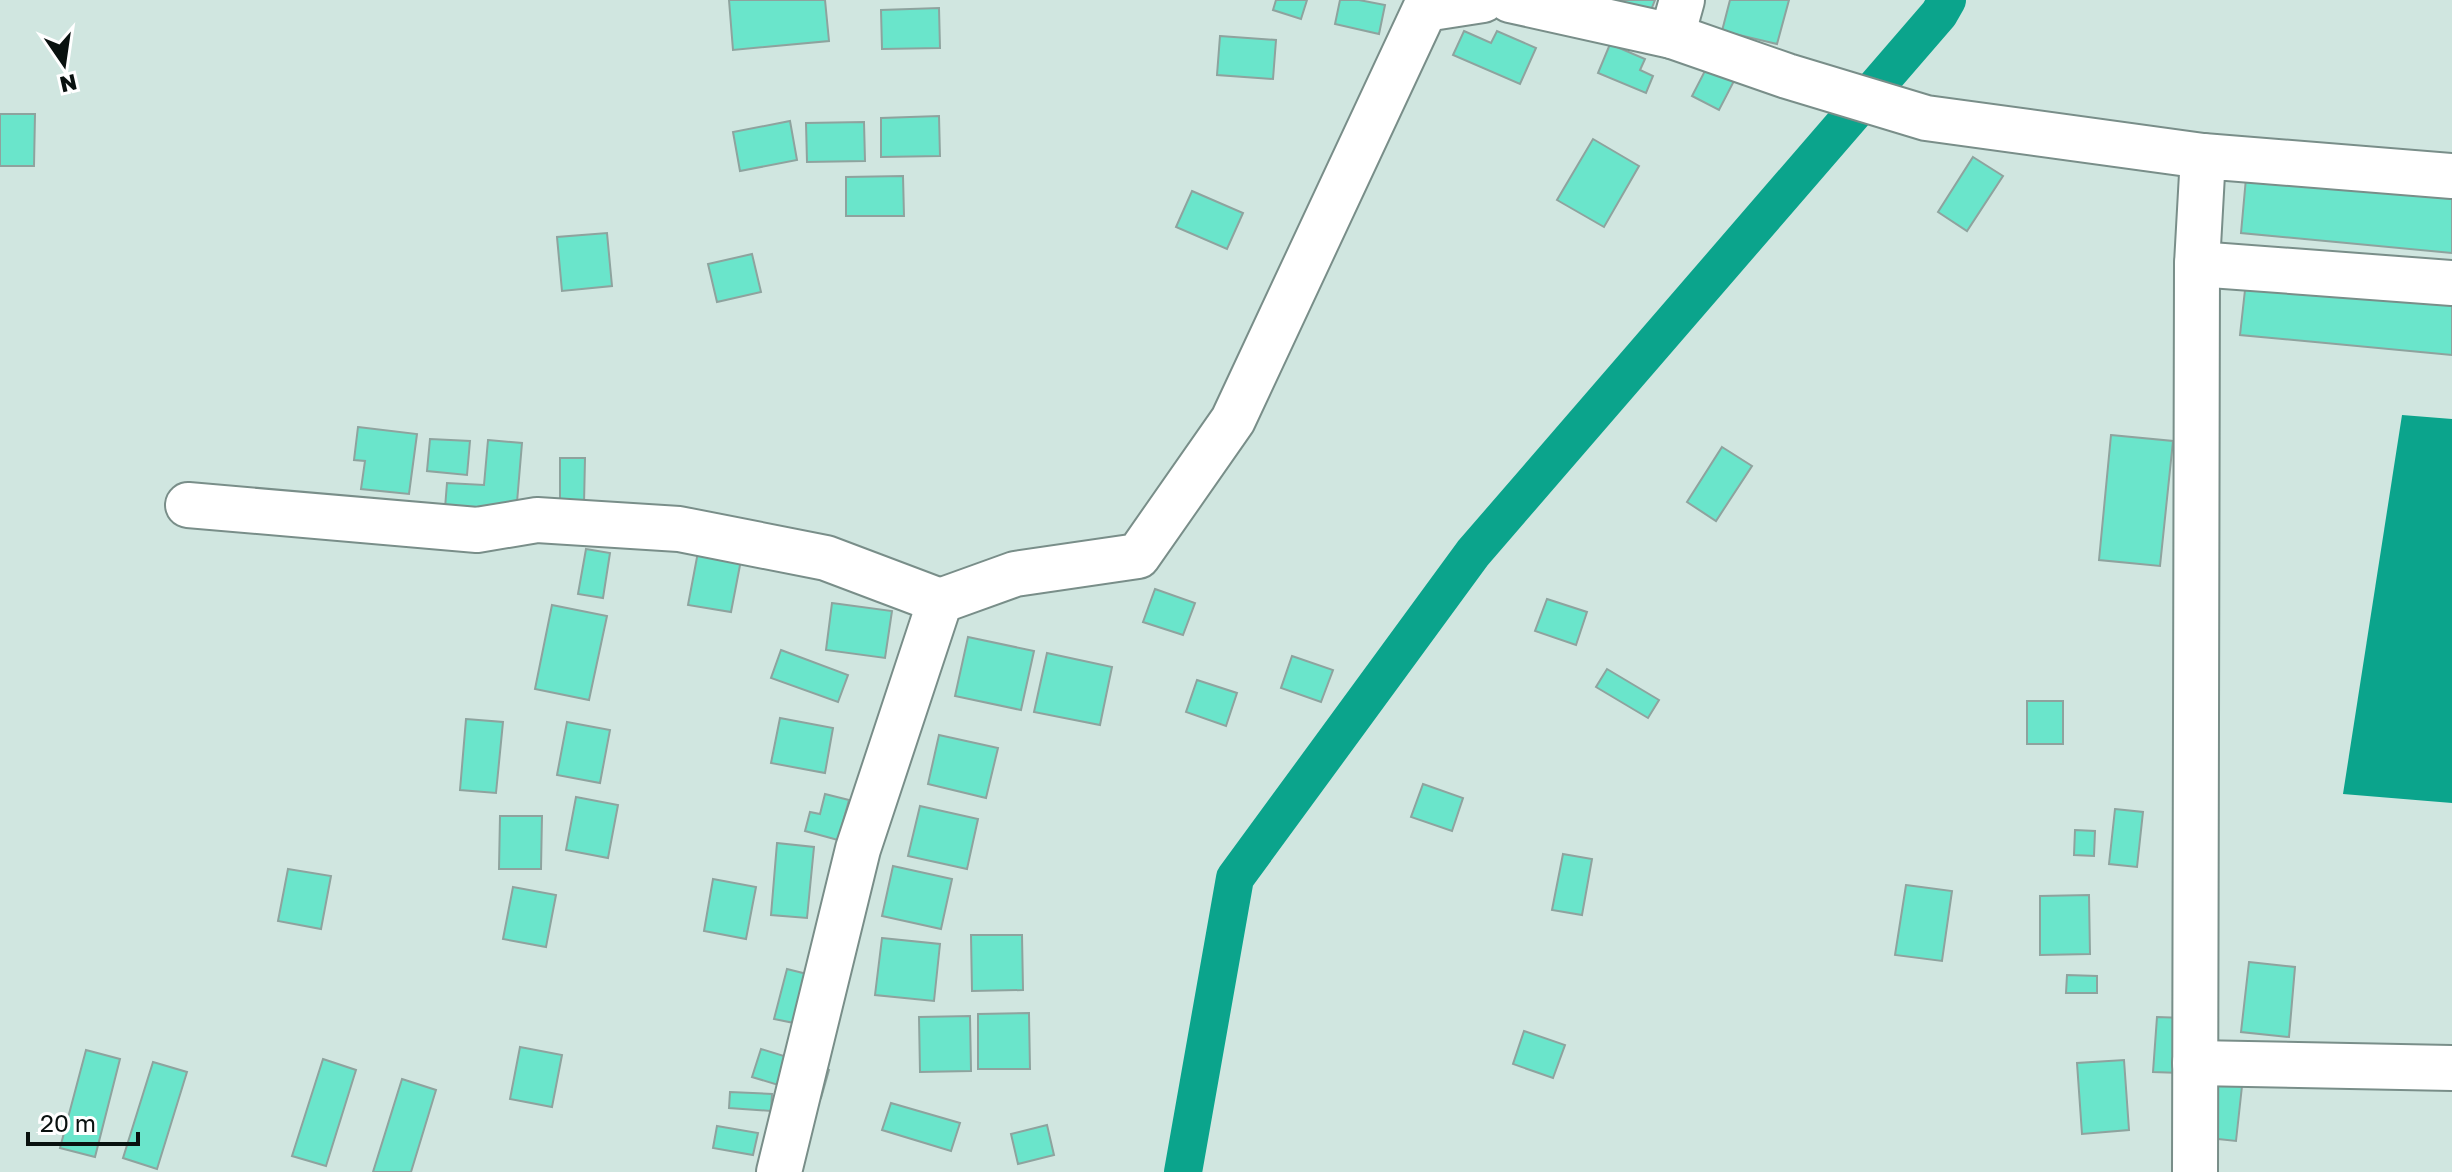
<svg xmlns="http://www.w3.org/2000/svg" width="2452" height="1172" font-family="'Golos Text',sans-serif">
<rect width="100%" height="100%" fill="#d0e6e0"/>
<path fill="#0ba48c" d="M 2402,415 L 2452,419 L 2452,803 L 2343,794 Z"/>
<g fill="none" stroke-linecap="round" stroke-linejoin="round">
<path stroke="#0ba48c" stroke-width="38" d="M 1183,1172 L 1235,878 L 1473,553 L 1939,14 L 1947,0"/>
</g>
<g fill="#6ae5cb" stroke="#8ea39e" stroke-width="2">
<path d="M 729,0 L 825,0 L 829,41 L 733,50 Z"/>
<path d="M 1276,0 L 1307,0 L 1301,19 L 1273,10 Z"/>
<path d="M 1340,0 L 1359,0 L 1385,5 L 1379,34 L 1335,24 Z"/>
<path d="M 1614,0 L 1655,0 L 1649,15 Z"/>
<path d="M 1730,0 L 1789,0 L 1777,44 L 1722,31 Z"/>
<path d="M 939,8 L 940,48 L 882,49 L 881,10 Z"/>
<path d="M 1464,31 L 1491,43 L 1497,31 L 1536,48 L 1520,84 L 1453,55 Z"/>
<path d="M 1220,36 L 1276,40 L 1273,79 L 1217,75 Z"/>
<path d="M 1610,44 L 1645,59 L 1640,70 L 1653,76 L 1646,93 L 1598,73 Z"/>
<path d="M 1708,65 L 1735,79 L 1719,110 L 1692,96 Z"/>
<path d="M 0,114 L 35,114 L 34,166 L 0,166 Z"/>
<path d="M 939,116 L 940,156 L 881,157 L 881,118 Z"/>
<path d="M 790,121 L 797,160 L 740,171 L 733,132 Z"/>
<path d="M 864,122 L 865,161 L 807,162 L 806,123 Z"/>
<path d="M 1593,139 L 1639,166 L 1604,227 L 1557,200 Z"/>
<path d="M 1973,157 L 2003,176 L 1967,231 L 1938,212 Z"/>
<path d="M 903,176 L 904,216 L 846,216 L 846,177 Z"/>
<path d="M 2246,178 L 2452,198 L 2452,253 L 2241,233 Z"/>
<path d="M 1192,191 L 1243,213 L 1227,249 L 1176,227 Z"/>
<path d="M 607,233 L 612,286 L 562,291 L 557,237 Z"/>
<path d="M 752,254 L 761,292 L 717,302 L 708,264 Z"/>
<path d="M 2246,281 L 2452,300 L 2452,355 L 2240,335 Z"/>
<path d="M 358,427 L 417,434 L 409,494 L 361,489 L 365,461 L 354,460 Z"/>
<path d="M 2111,435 L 2173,441 L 2160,566 L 2099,560 Z"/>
<path d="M 430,439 L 470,441 L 467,475 L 427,471 Z"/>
<path d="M 488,440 L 522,443 L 516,514 L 445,508 L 447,483 L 484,485 Z"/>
<path d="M 1722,447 L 1752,466 L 1716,521 L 1687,502 Z"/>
<path d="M 560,458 L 585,458 L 584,504 L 560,504 Z"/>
<path d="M 586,549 L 610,553 L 603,598 L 578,594 Z"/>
<path d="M 698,552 L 741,560 L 731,612 L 688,605 Z"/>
<path d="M 1155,589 L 1195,603 L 1183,635 L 1143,622 Z"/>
<path d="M 1547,599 L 1587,612 L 1576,645 L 1535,631 Z"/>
<path d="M 832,603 L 892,611 L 885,658 L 826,650 Z"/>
<path d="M 552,605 L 607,616 L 589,700 L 535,689 Z"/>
<path d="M 968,637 L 1034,651 L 1021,710 L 955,696 Z"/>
<path d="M 781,650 L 848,675 L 838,702 L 771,678 Z"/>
<path d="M 1047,653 L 1112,667 L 1100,725 L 1034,712 Z"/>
<path d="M 1292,656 L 1333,670 L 1321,702 L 1281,688 Z"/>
<path d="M 1607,669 L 1659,700 L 1648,718 L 1596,687 Z"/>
<path d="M 1197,680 L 1237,693 L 1226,726 L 1186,712 Z"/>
<rect x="2027" y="701" width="36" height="43"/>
<path d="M 780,718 L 833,728 L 825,773 L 771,763 Z"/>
<path d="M 466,719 L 503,722 L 496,793 L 460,790 Z"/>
<path d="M 567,722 L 610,730 L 600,783 L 557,775 Z"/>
<path d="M 939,735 L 998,748 L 986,798 L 928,784 Z"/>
<path d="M 1423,784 L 1463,798 L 1452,831 L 1411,817 Z"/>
<path d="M 825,794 L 849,800 L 838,840 L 805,831 L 810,812 L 820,814 Z"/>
<path d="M 576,797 L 618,805 L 608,858 L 566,850 Z"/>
<path d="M 920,806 L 978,819 L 967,869 L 908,856 Z"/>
<path d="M 2115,809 L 2143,812 L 2137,867 L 2109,864 Z"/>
<path d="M 500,816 L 542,816 L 541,869 L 499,869 Z"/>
<path d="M 2075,830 L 2095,831 L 2094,856 L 2074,855 Z"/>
<path d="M 777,843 L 814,847 L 807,918 L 771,915 Z"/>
<path d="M 1563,854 L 1592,859 L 1582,915 L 1552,910 Z"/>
<path d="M 893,866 L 952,879 L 941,929 L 882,916 Z"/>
<path d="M 288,869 L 331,876 L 321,929 L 278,921 Z"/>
<path d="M 713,879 L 756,887 L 746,939 L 704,931 Z"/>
<path d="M 1906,885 L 1952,891 L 1942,961 L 1895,955 Z"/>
<path d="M 513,887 L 556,895 L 546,947 L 503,939 Z"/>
<path d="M 2089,895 L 2090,954 L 2040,955 L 2040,896 Z"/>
<path d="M 971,935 L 1022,935 L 1023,990 L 972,991 Z"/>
<path d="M 882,938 L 940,944 L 934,1001 L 875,995 Z"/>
<path d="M 2249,962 L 2295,967 L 2289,1037 L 2241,1032 Z"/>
<path d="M 787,969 L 807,974 L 794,1023 L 774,1019 Z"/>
<path d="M 2067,975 L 2097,976 L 2097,993 L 2066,993 Z"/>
<path d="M 1029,1013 L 1030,1069 L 978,1069 L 978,1014 Z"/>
<path d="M 970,1016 L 971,1071 L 920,1072 L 919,1017 Z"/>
<path d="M 2157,1017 L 2184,1018 L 2181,1073 L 2153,1072 Z"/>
<path d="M 1524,1031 L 1565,1045 L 1553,1078 L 1513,1064 Z"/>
<path d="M 520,1047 L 562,1055 L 552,1107 L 510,1099 Z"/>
<path d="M 761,1049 L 829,1070 L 821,1098 L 752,1077 Z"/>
<path d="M 86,1050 L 120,1059 L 95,1157 L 60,1148 Z"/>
<path d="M 323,1059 L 356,1070 L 326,1166 L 292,1156 Z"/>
<path d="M 2124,1060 L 2129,1130 L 2082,1134 L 2077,1063 Z"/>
<path d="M 153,1062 L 187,1072 L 157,1169 L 123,1158 Z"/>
<path d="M 402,1079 L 436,1090 L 411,1172 L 373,1172 Z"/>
<path d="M 2214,1084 L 2242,1086 L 2236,1141 L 2209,1138 Z"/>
<path d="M 730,1092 L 772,1094 L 771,1111 L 729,1108 Z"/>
<path d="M 891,1103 L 960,1123 L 951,1151 L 882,1130 Z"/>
<path d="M 1047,1125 L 1054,1155 L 1018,1164 L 1011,1134 Z"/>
<path d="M 717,1126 L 758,1133 L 753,1155 L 713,1148 Z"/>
</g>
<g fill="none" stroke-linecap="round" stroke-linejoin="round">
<g stroke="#798e89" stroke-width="48">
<g id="minor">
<path d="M 1510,0 L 1672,36 L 1682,0"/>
<path d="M 1672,36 L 1787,76 L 1926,118 L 2203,156"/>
<path d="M 2197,264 L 2452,283"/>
<path d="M 188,505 L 477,530 L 537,520 L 679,529 L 826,558 L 940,601"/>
<path d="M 2195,1063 L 2452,1068"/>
<path d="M 779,1172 L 858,849 L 940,601 L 1015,574 L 1138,556 L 1233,420 L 1425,9 L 1483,0"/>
<path d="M 2195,1172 L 2197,264 L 2203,156 L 2452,176"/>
</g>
</g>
<use href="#minor" stroke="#fff" stroke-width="44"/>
</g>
<g transform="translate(64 64) rotate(167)" stroke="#ffffff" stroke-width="6" paint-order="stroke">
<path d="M0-6L14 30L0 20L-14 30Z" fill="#09110f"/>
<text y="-12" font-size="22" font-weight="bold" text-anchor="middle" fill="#09110f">N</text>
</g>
<path d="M28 1132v12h110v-12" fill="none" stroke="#09110f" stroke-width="4"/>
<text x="40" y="1132" font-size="24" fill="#09110f" stroke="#ffffff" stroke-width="6" paint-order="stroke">20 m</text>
</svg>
